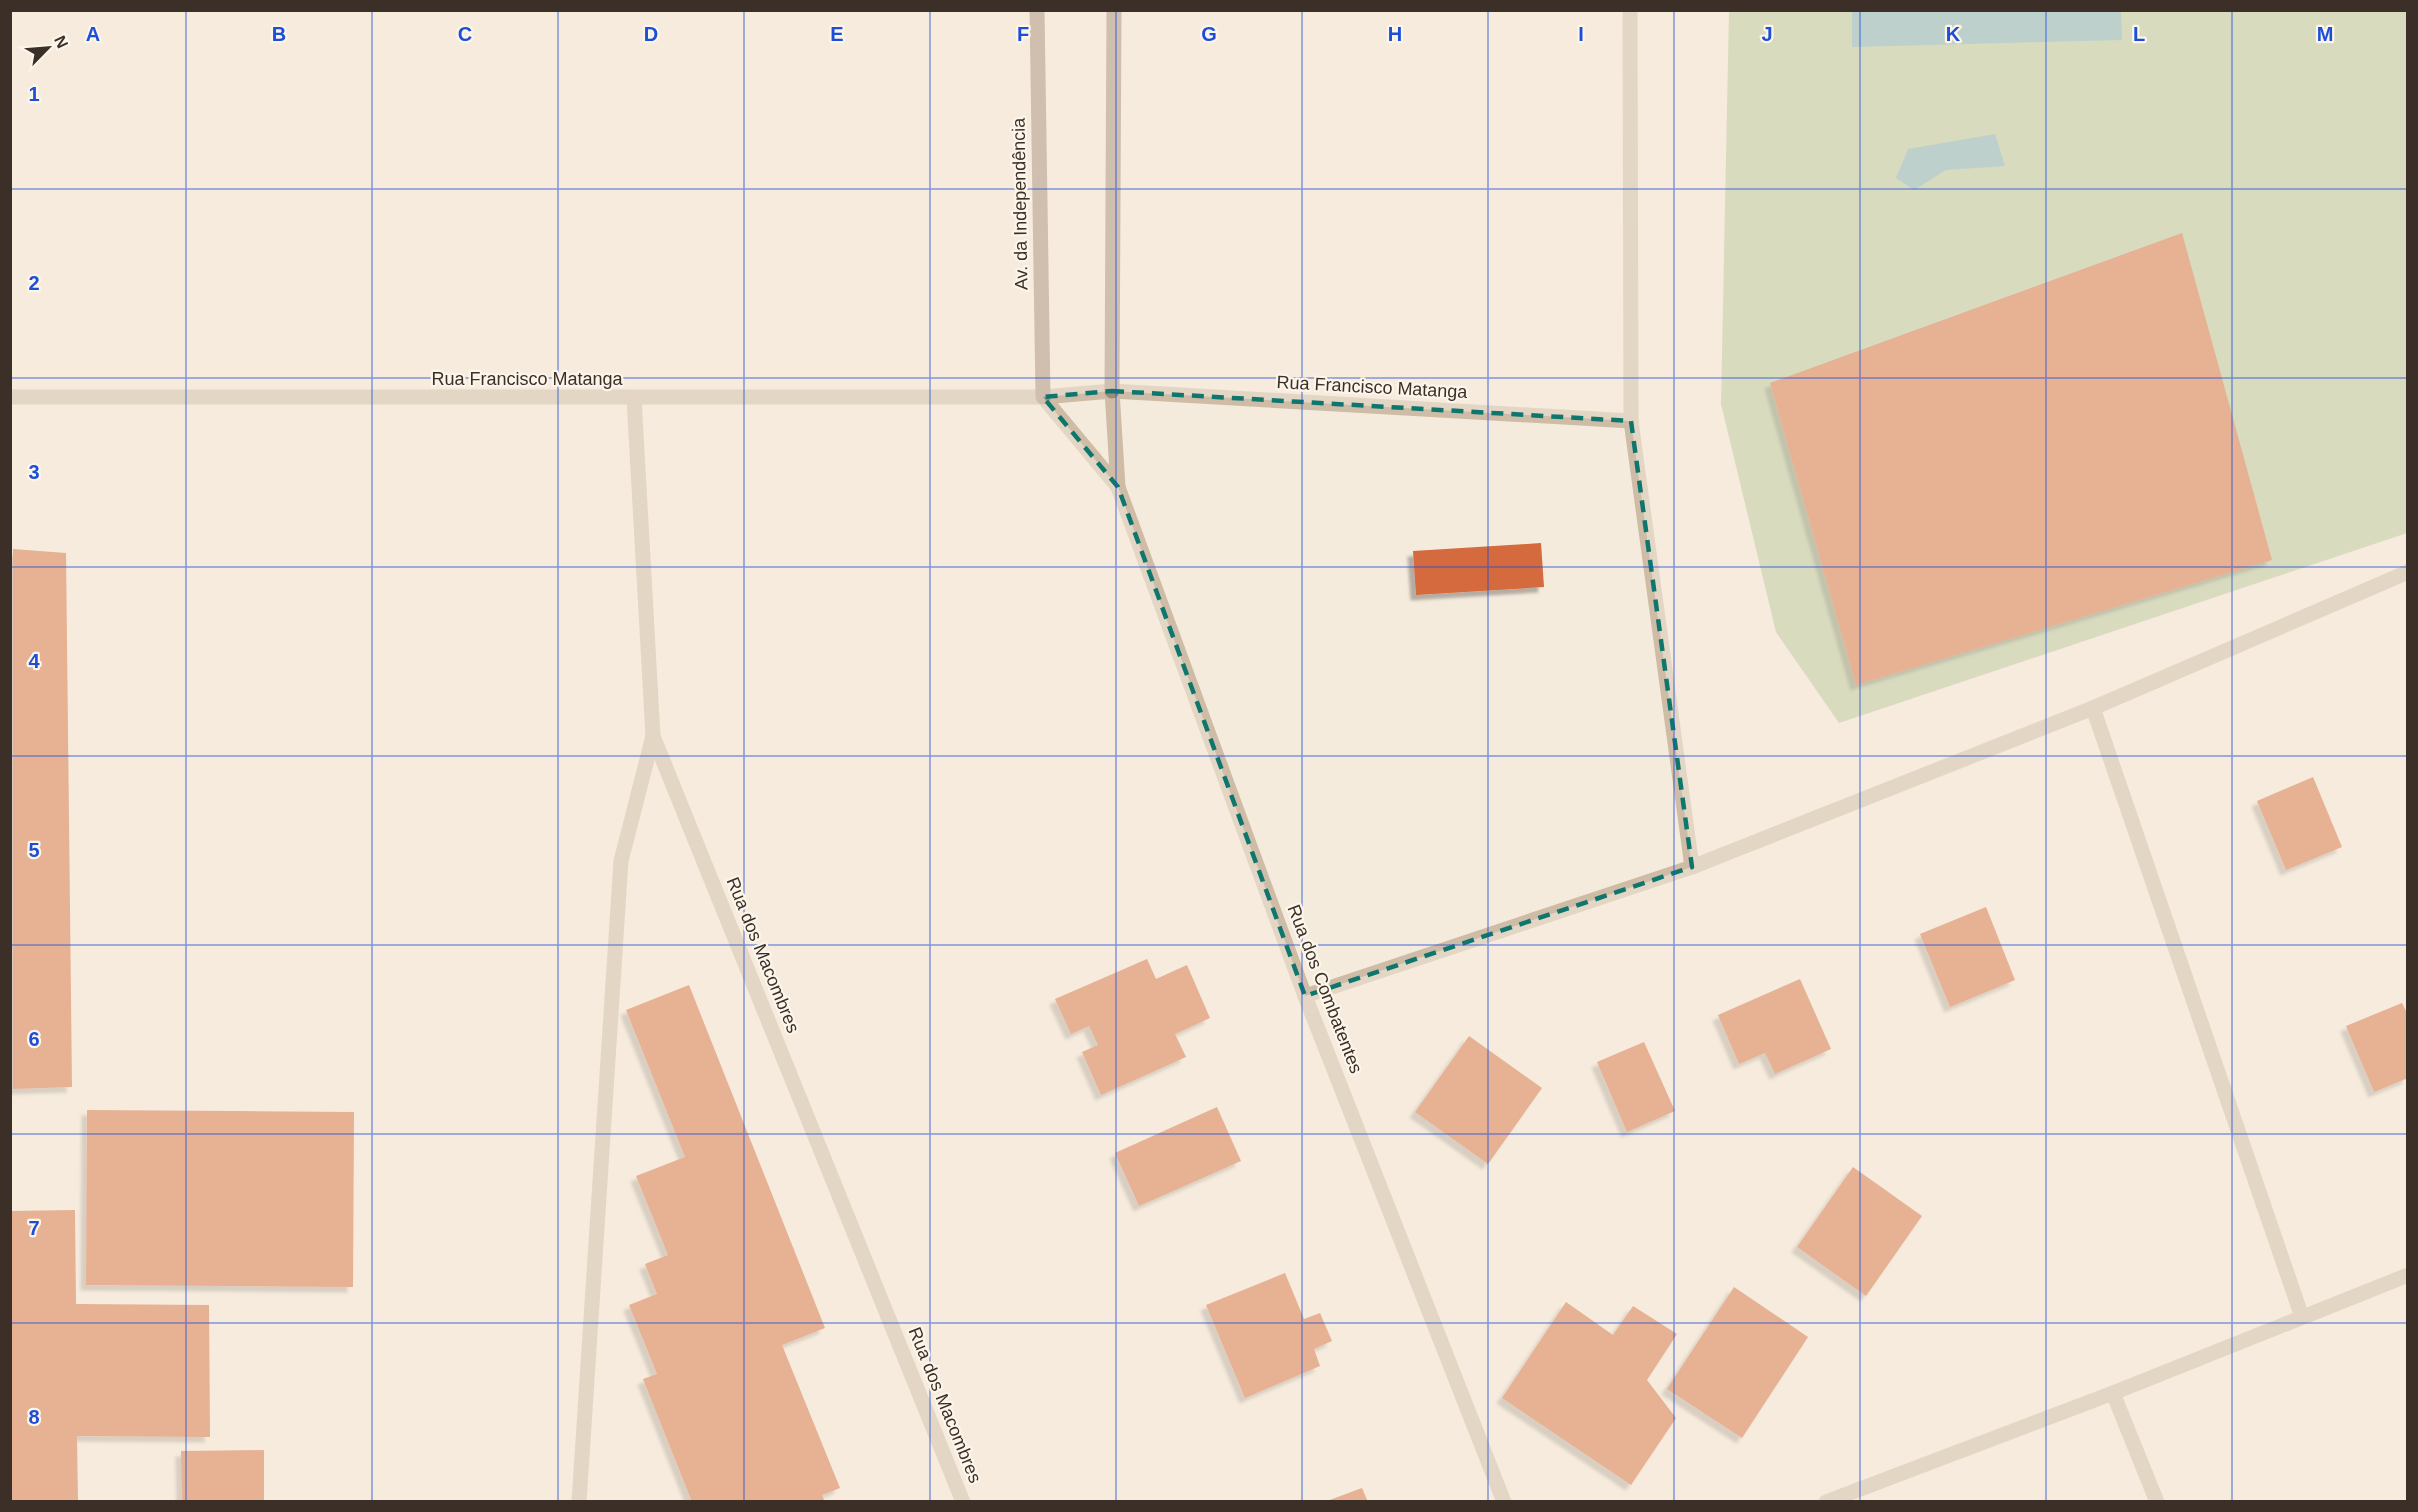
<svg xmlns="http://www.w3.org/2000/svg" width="2418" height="1512" font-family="Arial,sans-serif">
<defs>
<filter id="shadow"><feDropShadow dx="-5.5" dy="5.5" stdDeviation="1.5" flood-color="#0004"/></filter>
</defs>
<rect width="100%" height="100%" fill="#f5ebdd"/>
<path fill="#b5c79b" d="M 1729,11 L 2407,11 L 2407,533 L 1839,723 L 1776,632 L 1721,404 Z"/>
<g fill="#78b0b6">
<path d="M 1852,11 L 2121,11 L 2122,40 L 1852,47 Z"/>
<path d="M 1995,134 L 2005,166 L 1946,170 L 1914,190 L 1896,178 L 1908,149 Z"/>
</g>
<g fill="#d46a3d" filter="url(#shadow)">
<path d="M 2182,233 L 2272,560 L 1856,685 L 1770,383 Z"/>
<path d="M 1541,543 L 1544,587 L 1416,595 L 1413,551 Z"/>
<path d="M 13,549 L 66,553 L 72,1087 L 13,1089 Z"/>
<path d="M 2313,777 L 2342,847 L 2286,870 L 2257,801 Z"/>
<path d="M 1986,907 L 2015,980 L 1950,1007 L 1920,934 Z"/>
<path d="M 1147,959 L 1156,979 L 1187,965 L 1210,1018 L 1175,1034 L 1186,1057 L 1101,1095 L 1082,1052 L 1098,1045 L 1089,1026 L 1071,1034 L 1055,999 Z"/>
<path d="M 1800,979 L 1831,1049 L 1775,1074 L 1765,1053 L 1739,1064 L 1718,1015 Z"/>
<path d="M 689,985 L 825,1328 L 782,1345 L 840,1488 L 822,1495 L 825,1502 L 692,1502 L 643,1379 L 657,1374 L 629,1305 L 657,1294 L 645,1264 L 668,1255 L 636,1176 L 685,1157 L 626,1010 Z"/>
<path d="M 2402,1003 L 2408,1015 L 2408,1078 L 2374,1092 L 2346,1026 Z"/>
<path d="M 1469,1036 L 1542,1088 L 1488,1164 L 1415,1112 Z"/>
<path d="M 1644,1042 L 1675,1111 L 1627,1132 L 1597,1062 Z"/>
<path d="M 1217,1107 L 1241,1161 L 1139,1206 L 1115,1153 Z"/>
<path d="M 87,1110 L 354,1112 L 353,1287 L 86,1285 Z"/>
<path d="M 1853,1167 L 1922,1216 L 1866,1296 L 1797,1247 Z"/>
<path d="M 75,1210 L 76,1304 L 209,1305 L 210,1437 L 77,1436 L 78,1502 L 10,1502 L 10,1211 Z"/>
<path d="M 1285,1273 L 1304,1319 L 1320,1313 L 1332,1341 L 1314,1349 L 1320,1366 L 1245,1398 L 1206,1305 Z"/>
<path d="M 1734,1287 L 1808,1337 L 1742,1438 L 1667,1389 Z"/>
<path d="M 1566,1302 L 1613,1335 L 1633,1306 L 1677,1334 L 1647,1380 L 1676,1418 L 1631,1485 L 1502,1398 Z"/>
<path d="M 264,1450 L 264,1502 L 182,1502 L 181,1451 Z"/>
<path d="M 1362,1488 L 1368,1502 L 1327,1502 L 1327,1501 Z"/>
</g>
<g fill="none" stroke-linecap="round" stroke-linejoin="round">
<g stroke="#cfbca7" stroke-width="15">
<path d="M 1630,10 L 1631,421 L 1692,867"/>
<path d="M 1112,391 L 1118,487 L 1305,996 L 1504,1502"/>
<path d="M 10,397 L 1043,397 L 1112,391 L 1631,421"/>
<path d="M 1043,397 L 1118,487"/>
<path d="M 634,398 L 653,736 L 963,1502"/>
<path d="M 2093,708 L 2302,1317"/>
<path d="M 1305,996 L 1692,867 L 2093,708 L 2408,572"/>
<path d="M 2113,1393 L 2157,1502"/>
<path d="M 579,1502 L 621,861 L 653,736"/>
<path d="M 1826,1502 L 2113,1393 L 2408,1275"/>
</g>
<g stroke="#a38a78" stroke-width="15">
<path d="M 1037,10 L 1043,397"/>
<path d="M 1112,391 L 1114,10"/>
</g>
</g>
<path d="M0 0H2418V1512H0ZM 1112,391 L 1631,421 L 1692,867 L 1305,996 L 1118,487 L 1043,397 Z" fill="#f5ebdd" fill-opacity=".55" fill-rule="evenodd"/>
<path fill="none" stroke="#0f766e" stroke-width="4.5" stroke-dasharray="12 8" stroke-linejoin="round" d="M 1112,391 L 1631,421 L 1692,867 L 1305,996 L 1118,487 L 1043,397 Z"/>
<path fill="none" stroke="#1d4ed8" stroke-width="1.5" stroke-opacity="0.55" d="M 186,10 L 186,1502M 372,10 L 372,1502M 558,10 L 558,1502M 744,10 L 744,1502M 930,10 L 930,1502M 1116,10 L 1116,1502M 1302,10 L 1302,1502M 1488,10 L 1488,1502M 1674,10 L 1674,1502M 1860,10 L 1860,1502M 2046,10 L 2046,1502M 2232,10 L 2232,1502M 10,189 L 2408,189M 10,378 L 2408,378M 10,567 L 2408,567M 10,756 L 2408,756M 10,945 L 2408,945M 10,1134 L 2408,1134M 10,1323 L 2408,1323"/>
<g text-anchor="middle" stroke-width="4.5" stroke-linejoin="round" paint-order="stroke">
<g font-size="18" fill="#3b2f28" stroke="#fcf5ea">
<text transform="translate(1020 204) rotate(-91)" y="6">Av. da Independência</text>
<text x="527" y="385">Rua Francisco Matanga</text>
<text transform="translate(1372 387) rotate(3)" y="6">Rua Francisco Matanga</text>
<text transform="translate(763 955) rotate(68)" y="6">Rua dos Macombres</text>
<text transform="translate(1325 989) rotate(69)" y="6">Rua dos Combatentes</text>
<text transform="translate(945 1405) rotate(68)" y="6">Rua dos Macombres</text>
</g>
</g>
<g font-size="20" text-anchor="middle" font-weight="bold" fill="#1d4ed8" stroke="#fcf5ea" stroke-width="4.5" stroke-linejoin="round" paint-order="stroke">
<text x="93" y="41">A</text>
<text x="279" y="41">B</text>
<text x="465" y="41">C</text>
<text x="651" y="41">D</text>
<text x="837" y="41">E</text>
<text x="1023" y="41">F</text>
<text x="1209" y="41">G</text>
<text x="1395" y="41">H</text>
<text x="1581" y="41">I</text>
<text x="1767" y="41">J</text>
<text x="1953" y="41">K</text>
<text x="2139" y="41">L</text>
<text x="2325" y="41">M</text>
<text x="34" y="101">1</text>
<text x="34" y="290">2</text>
<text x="34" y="479">3</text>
<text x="34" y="668">4</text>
<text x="34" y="857">5</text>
<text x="34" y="1046">6</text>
<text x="34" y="1235">7</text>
<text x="34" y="1424">8</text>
</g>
<rect width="2418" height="1512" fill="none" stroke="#3b2f28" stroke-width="24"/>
<g transform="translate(48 48) rotate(65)" stroke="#fcf5ea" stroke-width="4.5" paint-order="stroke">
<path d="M0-4.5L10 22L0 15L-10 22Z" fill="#3b2f28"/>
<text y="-9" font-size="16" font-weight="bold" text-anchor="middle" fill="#3b2f28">N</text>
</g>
</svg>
